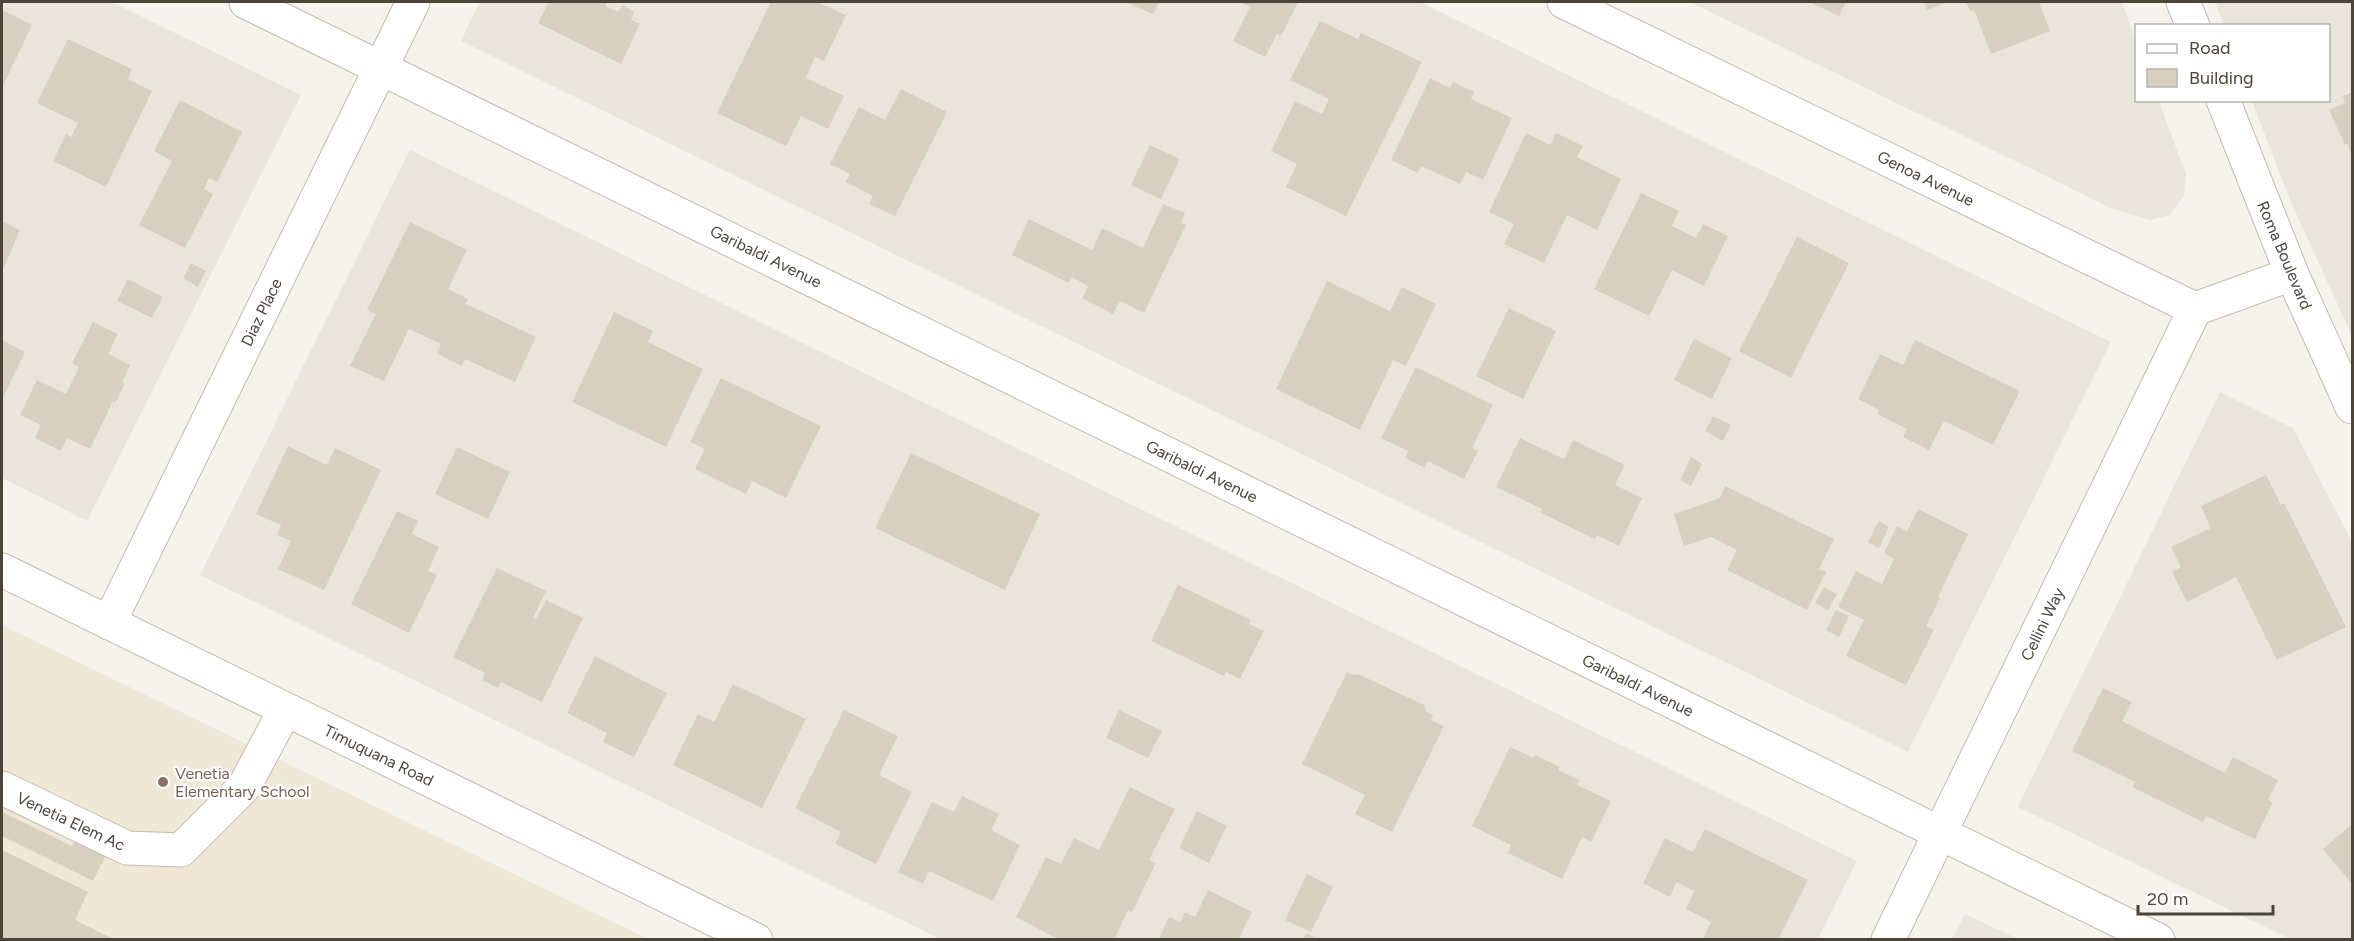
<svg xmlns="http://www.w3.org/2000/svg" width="2354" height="941" font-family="Figtree,sans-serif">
<rect width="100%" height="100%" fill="#f6f3ec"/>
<g fill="#eae5da">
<path d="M 2,2 L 112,2 L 301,95 L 87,521 L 2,478 Z"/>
<path d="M 480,2 L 1420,2 L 2111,342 L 1908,752 L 461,41 Z"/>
<path d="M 1690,2 L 2122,2 L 2136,41 L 2136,100 L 2159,101 L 2186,175 L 2184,196 L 2170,215 L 2150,220 L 2113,209 Z"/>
<path d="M 2215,2 L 2352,2 L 2352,336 L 2290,200 L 2252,101 L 2328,100 L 2328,26 L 2224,25 Z"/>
<path d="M 410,150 L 1857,861 L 1818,939 L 940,939 L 200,575 Z"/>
<path d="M 2220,392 L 2293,428 L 2352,542 L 2352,939 L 2290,939 L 2018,807 Z"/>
<path d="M 1965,914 L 2018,939 L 1952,939 Z"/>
</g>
<path fill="#efe8d6" d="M 2,625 L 648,939 L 2,939 Z"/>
<g fill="#d8cfc1">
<path d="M 549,2 L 608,2 L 606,6 L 618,12 L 622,5 L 634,12 L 631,20 L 640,24 L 621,64 L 538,23 Z"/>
<path d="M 771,2 L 817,2 L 846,15 L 824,61 L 815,57 L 806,78 L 844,96 L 828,129 L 801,116 L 786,146 L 717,113 Z"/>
<path d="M 1125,2 L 1159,2 L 1153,14 Z"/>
<path d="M 1239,2 L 1298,2 L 1281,36 L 1277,34 L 1265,57 L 1233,41 L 1250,7 Z"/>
<path d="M 1809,2 L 1846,2 L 1839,16 Z"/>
<path d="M 1924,2 L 1948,2 L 1927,10 Z"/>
<path d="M 1966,2 L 2039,2 L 2050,31 L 1991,54 L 1974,10 L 1970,11 Z"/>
<path d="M 2,10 L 32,25 L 2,88 Z"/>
<path d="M 1320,21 L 1358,39 L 1361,33 L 1422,62 L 1346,216 L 1286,187 L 1297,164 L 1271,151 L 1295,101 L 1322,114 L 1329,99 L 1290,80 Z"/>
<path d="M 68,39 L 132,69 L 128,79 L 152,91 L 106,187 L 53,161 L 66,134 L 71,137 L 78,123 L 37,103 Z"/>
<path d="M 1430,78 L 1450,88 L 1453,82 L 1474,92 L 1471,99 L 1512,118 L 1483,180 L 1466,172 L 1460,184 L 1421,166 L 1418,173 L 1391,160 Z"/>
<path d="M 901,89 L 947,112 L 895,216 L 869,204 L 873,196 L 846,182 L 850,174 L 830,164 L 859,107 L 885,120 Z"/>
<path d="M 2352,92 L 2352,156 L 2347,144 L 2345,145 L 2329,110 L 2345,103 L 2343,96 Z"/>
<path d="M 180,100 L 242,132 L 217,182 L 209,178 L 204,189 L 213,194 L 185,248 L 139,225 L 172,161 L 154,151 Z"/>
<path d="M 1526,133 L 1550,145 L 1556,133 L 1583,146 L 1577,157 L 1621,179 L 1597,230 L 1567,215 L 1544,263 L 1504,244 L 1514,224 L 1489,212 Z"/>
<path d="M 1150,145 L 1180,159 L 1161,199 L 1131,185 Z"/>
<path d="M 1641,193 L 1679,211 L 1672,226 L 1696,238 L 1703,224 L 1728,236 L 1704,286 L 1672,270 L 1649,316 L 1594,289 Z"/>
<path d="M 1163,204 L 1185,213 L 1181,223 L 1186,225 L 1144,313 L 1120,301 L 1113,314 L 1082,298 L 1088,286 L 1072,277 L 1069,283 L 1012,255 L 1029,219 L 1092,250 L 1102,228 L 1143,248 Z"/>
<path d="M 2,221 L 20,230 L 2,272 Z"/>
<path d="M 410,222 L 467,250 L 448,289 L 468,299 L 466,304 L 536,337 L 515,382 L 465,359 L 462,366 L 436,353 L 441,344 L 409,329 L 384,381 L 350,366 L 376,314 L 367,310 Z"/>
<path d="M 1797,237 L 1849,263 L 1791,378 L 1739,351 Z"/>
<path d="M 191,263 L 206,271 L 198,287 L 183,278 Z"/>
<path d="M 128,279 L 163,297 L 152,318 L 117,301 Z"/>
<path d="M 1327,281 L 1390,311 L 1402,287 L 1436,304 L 1406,366 L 1393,360 L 1360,430 L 1276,389 Z"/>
<path d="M 1509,308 L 1556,331 L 1523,399 L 1476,376 Z"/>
<path d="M 614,312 L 653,331 L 648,342 L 703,369 L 666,447 L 572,402 Z"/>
<path d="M 93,322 L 118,334 L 108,354 L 130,365 L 122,382 L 125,384 L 115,403 L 113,401 L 90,449 L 67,438 L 61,451 L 35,438 L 41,425 L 20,415 L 37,380 L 66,394 L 79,367 L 72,363 Z"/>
<path d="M 1694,339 L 1732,358 L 1712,399 L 1674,380 Z"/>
<path d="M 2,340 L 25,352 L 2,400 Z"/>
<path d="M 1915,340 L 2020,391 L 1993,445 L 1944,421 L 1929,450 L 1903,437 L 1907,429 L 1877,414 L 1879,410 L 1858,399 L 1880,354 L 1903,365 Z"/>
<path d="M 1416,367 L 1493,405 L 1472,448 L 1478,451 L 1464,479 L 1428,461 L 1425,468 L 1405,458 L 1408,451 L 1381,438 Z"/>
<path d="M 721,378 L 821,426 L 786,498 L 752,481 L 746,494 L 695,469 L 705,449 L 690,442 Z"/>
<path d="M 1713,416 L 1731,425 L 1723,441 L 1705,431 Z"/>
<path d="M 1520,438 L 1564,459 L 1573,440 L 1625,465 L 1615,485 L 1642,498 L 1619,546 L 1597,535 L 1595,539 L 1541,513 L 1542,509 L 1496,487 Z"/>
<path d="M 288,446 L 327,465 L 335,448 L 381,470 L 324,590 L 278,569 L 291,541 L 277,535 L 281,525 L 256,514 Z"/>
<path d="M 457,447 L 510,472 L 488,519 L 435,494 Z"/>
<path d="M 911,453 L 1040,514 L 1005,590 L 875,528 Z"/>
<path d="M 1691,457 L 1702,464 L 1691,486 L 1680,480 Z"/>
<path d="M 2266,475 L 2281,505 L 2284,503 L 2346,627 L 2277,660 L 2236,577 L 2187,602 L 2172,572 L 2181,567 L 2171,547 L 2211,528 L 2201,506 Z"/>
<path d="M 1725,486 L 1834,539 L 1819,569 L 1826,572 L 1807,610 L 1727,570 L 1737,550 L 1711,537 L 1684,546 L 1674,514 L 1720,498 Z"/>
<path d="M 1918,509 L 1968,534 L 1938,597 L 1940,598 L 1926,626 L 1934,630 L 1906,685 L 1846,656 L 1864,620 L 1838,607 L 1856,571 L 1882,584 L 1894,559 L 1884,553 L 1897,526 L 1907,531 Z"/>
<path d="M 397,511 L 418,521 L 412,534 L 439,547 L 428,571 L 437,575 L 409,633 L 351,604 Z"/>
<path d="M 1879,521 L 1889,527 L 1879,548 L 1868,542 Z"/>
<path d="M 497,568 L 546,591 L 533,618 L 536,619 L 546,600 L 583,618 L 542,702 L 501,682 L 498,688 L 482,680 L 485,673 L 453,657 Z"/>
<path d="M 1178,585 L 1251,620 L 1249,624 L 1264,631 L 1240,679 L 1226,672 L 1224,676 L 1151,641 Z"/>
<path d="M 1824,587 L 1837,594 L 1828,610 L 1815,603 Z"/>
<path d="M 1836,610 L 1849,616 L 1839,637 L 1826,630 Z"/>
<path d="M 595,656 L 667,693 L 634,757 L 603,742 L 607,733 L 567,713 Z"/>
<path d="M 1347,672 L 1353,675 L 1358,674 L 1424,705 L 1427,712 L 1433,715 L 1431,720 L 1444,726 L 1392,832 L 1355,814 L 1365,795 L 1302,764 Z"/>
<path d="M 733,684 L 806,719 L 762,808 L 673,765 L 698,714 L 714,722 Z"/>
<path d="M 2103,688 L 2132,702 L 2122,721 L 2225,773 L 2233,757 L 2278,780 L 2268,800 L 2273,802 L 2255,839 L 2206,816 L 2203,822 L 2132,787 L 2135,782 L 2072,751 Z"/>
<path d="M 844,710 L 898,736 L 879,775 L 912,792 L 876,864 L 835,844 L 841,832 L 795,808 Z"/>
<path d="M 1119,710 L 1162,731 L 1148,758 L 1106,738 Z"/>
<path d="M 1510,747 L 1534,758 L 1535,755 L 1560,767 L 1558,770 L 1579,780 L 1577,785 L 1611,801 L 1591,842 L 1582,837 L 1562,879 L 1508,853 L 1511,845 L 1472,826 Z"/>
<path d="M 1130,787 L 1175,809 L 1149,860 L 1156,863 L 1132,912 L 1128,910 L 1114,940 L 1060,940 L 1016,917 L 1046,857 L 1061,864 L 1074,838 L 1099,850 Z"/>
<path d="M 962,796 L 999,814 L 991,830 L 1020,845 L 993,901 L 929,871 L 923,884 L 898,872 L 932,802 L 954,812 Z"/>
<path d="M 1197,811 L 1227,826 L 1209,863 L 1179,848 Z"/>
<path d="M 2,812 L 72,846 L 75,840 L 106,855 L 93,881 L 2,836 Z"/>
<path d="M 2352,824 L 2352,884 L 2323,849 Z"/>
<path d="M 1705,829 L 1808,880 L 1778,940 L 1702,940 L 1711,922 L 1686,909 L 1694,891 L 1676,882 L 1670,897 L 1643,883 L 1665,838 L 1693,852 Z"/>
<path d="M 2,850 L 88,892 L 75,920 L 115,940 L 2,940 Z"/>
<path d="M 1307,874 L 1333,887 L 1311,932 L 1285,920 Z"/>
<path d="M 1208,890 L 1252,912 L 1238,940 L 1158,940 L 1169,917 L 1180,922 L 1185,912 L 1195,917 Z"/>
<path d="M 1306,933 L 1319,940 L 1303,940 Z"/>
</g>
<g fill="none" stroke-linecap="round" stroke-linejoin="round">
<g stroke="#c2bbae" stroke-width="35">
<g id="minor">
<path d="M 246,2 L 2158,940"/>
<path d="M 1564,2 L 2195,309 L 2292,274"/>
<path d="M 2183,2 L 2193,26"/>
<path d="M 2223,100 L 2292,274 L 2352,407"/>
<path d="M 2,570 L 756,940"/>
<path d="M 109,623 L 413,2"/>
<path d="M 2,788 L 127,848 L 181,850 L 244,787 L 285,710"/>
<path d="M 1888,940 L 2195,309"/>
</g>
</g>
<use href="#minor" stroke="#fff" stroke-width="33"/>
</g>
<circle fill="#8d6e63" stroke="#fff" stroke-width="2" cx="163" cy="782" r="6"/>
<g text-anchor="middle" stroke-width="4.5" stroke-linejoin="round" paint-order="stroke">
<g font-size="16" fill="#4b4439" stroke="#fff">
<text transform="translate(1926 178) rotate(26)" y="6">Genoa Avenue</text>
<text transform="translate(2285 255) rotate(67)" y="6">Roma Boulevard</text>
<text transform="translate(766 256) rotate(26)" y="6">Garibaldi Avenue</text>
<text transform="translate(261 312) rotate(-64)" y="6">Diaz Place</text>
<text transform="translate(1202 471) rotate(26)" y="6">Garibaldi Avenue</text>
<text transform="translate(2042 624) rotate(-64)" y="6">Cellini Way</text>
<text transform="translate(1638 685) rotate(26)" y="6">Garibaldi Avenue</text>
<text transform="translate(379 755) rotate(26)" y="6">Timuquana Road</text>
<text transform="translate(71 821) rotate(25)" y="6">Venetia Elem Ac</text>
</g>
<g font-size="16" fill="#785e54" stroke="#fff" text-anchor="start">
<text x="175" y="779">Venetia<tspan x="175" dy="18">Elementary School</tspan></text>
</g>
</g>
<rect width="2354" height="941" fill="none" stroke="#4b4439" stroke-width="6"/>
<rect x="2135" y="24" width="195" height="78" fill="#ffffff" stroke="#b7b4b0" stroke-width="1.5"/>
<rect x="2147" y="44" width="30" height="9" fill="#ffffff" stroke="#b7b4b0" stroke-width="1.5"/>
<text x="2189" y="54" font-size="18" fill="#4b4439">Road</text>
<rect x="2147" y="69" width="30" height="18" fill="#d8cfc1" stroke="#b7b4b0" stroke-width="1.5"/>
<text x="2189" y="84" font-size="18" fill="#4b4439">Building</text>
<path d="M2138 905v9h135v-9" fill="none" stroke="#4b4439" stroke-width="3"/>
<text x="2147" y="905" font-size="18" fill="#4b4439" stroke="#ffffff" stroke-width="4.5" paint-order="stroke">20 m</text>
</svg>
